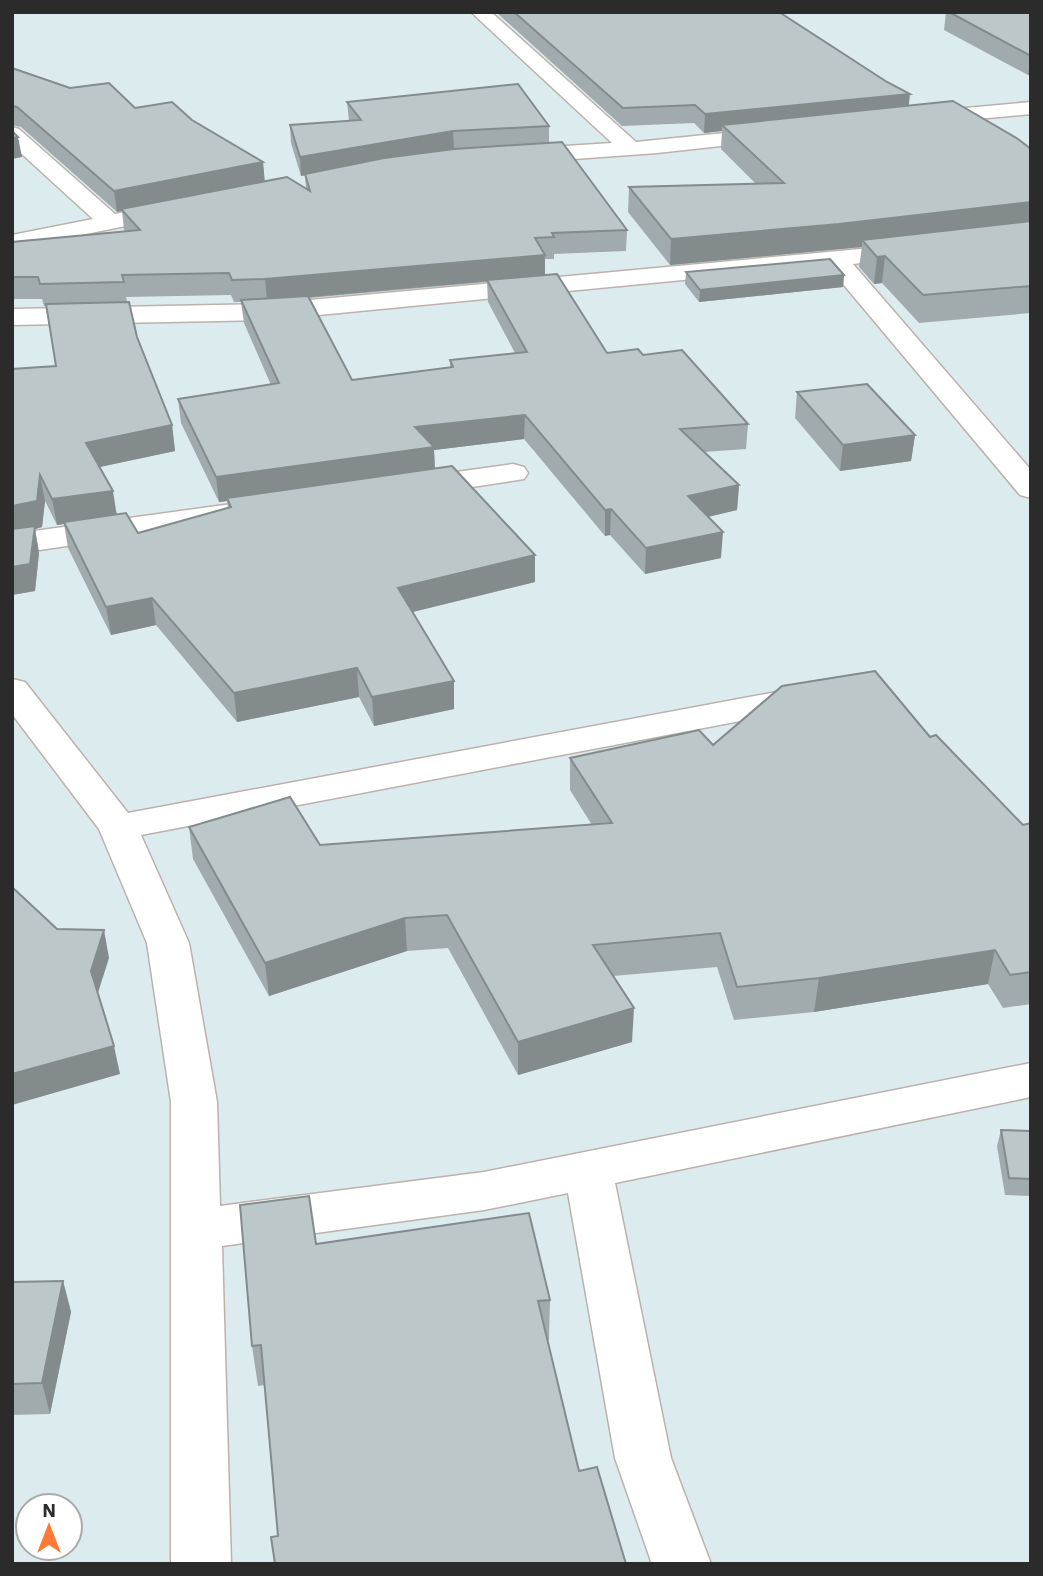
<svg xmlns="http://www.w3.org/2000/svg" width="1043" height="1576" font-family="'IBM Plex Sans',sans-serif">
<rect width="100%" height="100%" fill="#dcecee"/>
<g fill="none" stroke-linecap="round" stroke-linejoin="round">
<g stroke="#bcb1ac" stroke-width="3">
<g id="street">
<path d="M 471,12 L 491,12 L 636,142 L 775,128 L 782,130 L 786,134 L 782,138 L 775,140 L 657,153 L 518,163 L 510,161 L 507,156 L 510,151 L 518,149 L 612,143 Z"/>
<path d="M 1031,102 L 1031,114 L 922,124 L 915,122 L 912,118 L 915,114 L 922,112 Z"/>
<path d="M 12,127 L 19,129 L 115,214 L 175,202 L 183,204 L 187,209 L 183,214 L 175,216 L 12,249 L 12,235 L 93,219 L 12,145 Z"/>
<path d="M 914,244 L 923,246 L 926,251 L 923,256 L 853,264 L 1031,470 L 1031,498 L 1020,495 L 828,266 L 267,320 L 12,325 L 12,309 L 267,304 Z"/>
<path d="M 513,464 L 524,467 L 528,473 L 524,479 L 413,496 L 402,493 L 398,487 L 402,481 L 413,478 Z"/>
<path d="M 239,503 L 250,505 L 255,512 L 250,519 L 12,554 L 12,534 Z"/>
<path d="M 12,679 L 25,682 L 128,813 L 787,690 L 800,693 L 805,701 L 800,709 L 787,712 L 141,835 L 189,943 L 217,1102 L 220,1206 L 484,1172 L 1031,1063 L 1031,1097 L 615,1183 L 671,1458 L 711,1564 L 652,1564 L 615,1458 L 568,1193 L 484,1210 L 222,1246 L 231,1564 L 171,1564 L 171,1102 L 147,943 L 99,829 L 12,714 Z"/>
</g>
</g>
<use href="#street" fill="#fff" fill-rule="evenodd"/>
</g>
<g fill="#a1abad" fill-rule="evenodd">
<path d="M 496,12 L 779,12 L 909,106 L 1031,149 L 1031,313 L 919,323 L 882,283 L 874,284 L 859,267 L 862,247 L 670,265 L 628,212 L 629,187 L 756,184 L 721,149 L 722,131 L 704,133 L 694,123 L 622,126 Z"/>
<path d="M 946,12 L 1031,12 L 1031,75 L 1028,75 L 944,30 Z"/>
<path d="M 12,68 L 70,88 L 135,108 L 192,120 L 263,162 L 264,181 L 306,188 L 305,175 L 301,176 L 291,143 L 290,125 L 349,121 L 347,102 L 549,126 L 549,143 L 627,230 L 626,251 L 554,254 L 554,259 L 545,259 L 545,275 L 607,353 L 643,355 L 748,424 L 746,449 L 704,452 L 739,485 L 737,510 L 708,517 L 721,558 L 645,574 L 610,535 L 605,536 L 524,439 L 434,450 L 435,468 L 535,582 L 413,612 L 454,681 L 454,709 L 374,726 L 359,697 L 237,722 L 156,625 L 111,635 L 68,548 L 64,524 L 57,525 L 45,501 L 42,527 L 35,529 L 39,553 L 35,591 L 12,595 L 12,369 L 56,366 L 47,306 L 44,306 L 42,299 L 12,299 L 12,242 L 125,231 L 124,230 L 122,211 L 117,212 L 21,127 L 12,125 ZM 487,282 L 488,302 L 515,353 L 450,360 L 450,367 L 352,380 L 309,298 ZM 231,295 L 234,302 L 241,302 L 244,323 L 271,385 L 178,399 L 181,423 L 219,502 L 227,501 L 228,508 L 138,533 L 117,514 L 100,467 L 175,451 L 172,425 L 137,337 L 126,297 Z"/>
<path d="M 686,272 L 844,275 L 843,287 L 699,302 L 685,284 Z"/>
<path d="M 797,392 L 915,435 L 911,461 L 840,471 L 795,418 Z"/>
<path d="M 930,737 L 1023,825 L 1031,823 L 1031,1004 L 1003,1008 L 988,984 L 814,1012 L 734,1020 L 717,967 L 613,976 L 632,1042 L 518,1075 L 448,948 L 407,951 L 269,996 L 193,859 L 189,827 L 320,845 L 592,825 L 570,790 L 570,758 L 713,745 Z"/>
<path d="M 1001,1130 L 1031,1131 L 1031,1196 L 1005,1195 L 997,1146 Z"/>
<path d="M 316,1244 L 550,1300 L 549,1340 L 278,1536 L 265,1385 L 258,1386 L 252,1346 Z"/>
<path d="M 63,1281 L 71,1312 L 50,1414 L 12,1415 L 12,1282 Z"/>
</g>
<g fill="#838b8d">
<path d="M 1031,57 L 1031,75 L 1028,75 Z"/>
<path d="M 910,94 L 908,112 L 722,125 L 722,131 L 704,133 L 705,114 Z"/>
<path d="M 453,131 L 454,149 L 301,176 L 300,157 Z"/>
<path d="M 18,137 L 22,157 L 12,159 L 12,138 Z"/>
<path d="M 263,162 L 265,183 L 121,209 L 122,211 L 117,212 L 114,191 Z"/>
<path d="M 1031,202 L 1031,227 L 862,240 L 862,247 L 670,265 L 671,239 Z"/>
<path d="M 545,255 L 545,276 L 267,301 L 265,279 Z"/>
<path d="M 885,256 L 882,283 L 874,284 L 877,257 Z"/>
<path d="M 844,275 L 843,287 L 699,302 L 700,290 Z"/>
<path d="M 525,415 L 524,439 L 434,450 L 435,472 L 227,498 L 227,501 L 219,502 L 216,477 L 415,427 Z"/>
<path d="M 172,425 L 175,451 L 90,469 L 86,443 Z"/>
<path d="M 915,435 L 911,461 L 840,471 L 843,445 Z"/>
<path d="M 40,475 L 45,501 L 42,527 L 35,529 L 39,553 L 35,591 L 12,595 L 12,506 Z"/>
<path d="M 739,485 L 737,510 L 686,522 L 688,496 Z"/>
<path d="M 113,491 L 117,517 L 64,522 L 64,524 L 57,525 L 52,499 Z"/>
<path d="M 611,509 L 610,535 L 605,536 L 605,510 Z"/>
<path d="M 723,532 L 721,558 L 645,574 L 646,548 Z"/>
<path d="M 535,555 L 535,582 L 400,615 L 398,588 Z"/>
<path d="M 152,598 L 156,625 L 111,635 L 106,607 Z"/>
<path d="M 357,668 L 359,697 L 237,722 L 234,693 Z"/>
<path d="M 454,681 L 454,709 L 374,726 L 372,697 Z"/>
<path d="M 405,918 L 407,951 L 269,996 L 265,963 Z"/>
<path d="M 104,930 L 109,958 L 96,999 L 91,971 Z"/>
<path d="M 995,950 L 988,984 L 814,1012 L 819,978 Z"/>
<path d="M 634,1008 L 632,1042 L 518,1075 L 518,1042 Z"/>
<path d="M 114,1046 L 120,1074 L 12,1105 L 12,1074 Z"/>
<path d="M 63,1281 L 71,1312 L 50,1414 L 42,1383 Z"/>
</g>
<g fill="#bbc7c9" stroke="#838b8d" stroke-width="2">
<path d="M 514,12 L 779,12 L 887,82 L 910,94 L 705,114 L 695,105 L 623,108 Z"/>
<path d="M 949,12 L 1031,12 L 1031,56 Z"/>
<path d="M 12,68 L 70,88 L 109,83 L 135,108 L 172,102 L 192,120 L 263,162 L 114,191 L 17,107 L 12,106 Z"/>
<path d="M 518,84 L 549,126 L 453,131 L 300,157 L 290,125 L 361,120 L 347,102 Z"/>
<path d="M 953,101 L 1018,139 L 1031,149 L 1031,202 L 839,224 L 671,239 L 629,187 L 784,183 L 722,125 Z"/>
<path d="M 12,131 L 18,137 L 12,138 Z"/>
<path d="M 562,142 L 627,230 L 552,233 L 554,237 L 535,238 L 545,255 L 265,279 L 232,280 L 229,273 L 122,275 L 124,282 L 40,284 L 38,277 L 12,277 L 12,242 L 140,230 L 121,209 L 287,177 L 310,191 L 305,174 L 384,158 L 454,149 Z"/>
<path d="M 1031,221 L 1031,286 L 923,295 L 885,256 L 877,257 L 862,240 Z"/>
<path d="M 830,259 L 844,275 L 700,290 L 686,272 Z"/>
<path d="M 557,274 L 607,353 L 638,349 L 643,355 L 682,350 L 748,424 L 680,429 L 739,485 L 688,496 L 723,532 L 646,548 L 611,509 L 605,510 L 525,415 L 415,427 L 434,447 L 216,477 L 178,399 L 279,383 L 241,300 L 308,296 L 352,380 L 453,367 L 450,360 L 527,352 L 487,280 Z"/>
<path d="M 129,302 L 137,337 L 172,425 L 86,443 L 113,491 L 52,499 L 40,475 L 37,501 L 12,506 L 12,369 L 56,366 L 46,304 Z"/>
<path d="M 867,384 L 915,435 L 843,445 L 797,392 Z"/>
<path d="M 452,466 L 535,555 L 398,588 L 454,681 L 372,697 L 357,668 L 234,693 L 152,598 L 106,607 L 64,522 L 126,513 L 138,533 L 231,507 L 227,498 Z"/>
<path d="M 35,526 L 30,564 L 12,567 L 12,529 Z"/>
<path d="M 875,671 L 930,737 L 936,735 L 1023,825 L 1031,823 L 1031,972 L 1010,975 L 995,950 L 819,978 L 737,987 L 720,933 L 593,945 L 634,1008 L 518,1042 L 447,915 L 405,918 L 265,963 L 189,827 L 290,797 L 320,845 L 612,823 L 570,758 L 699,730 L 713,745 L 782,686 Z"/>
<path d="M 12,887 L 57,929 L 104,930 L 91,971 L 114,1046 L 12,1074 Z"/>
<path d="M 1001,1130 L 1031,1131 L 1031,1179 L 1009,1178 Z"/>
<path d="M 309,1196 L 316,1244 L 529,1213 L 550,1300 L 538,1301 L 579,1471 L 597,1467 L 626,1564 L 275,1564 L 271,1537 L 278,1536 L 261,1345 L 252,1346 L 240,1205 Z"/>
<path d="M 63,1281 L 42,1383 L 12,1384 L 12,1282 Z"/>
</g>
<rect width="1043" height="1576" fill="none" stroke="#2b2b2b" stroke-width="28"/>
<g transform="translate(49 1527)"><circle r="33" fill="#ffffff" stroke="#aaaaaa" stroke-width="2"/>
<path d="M0-5L12 26L0 18L-12 26Z" fill="#ff7a37"/>
<text y="-10" font-size="19" font-weight="bold" text-anchor="middle" fill="#2b2b2b">N</text>
</g>
</svg>
